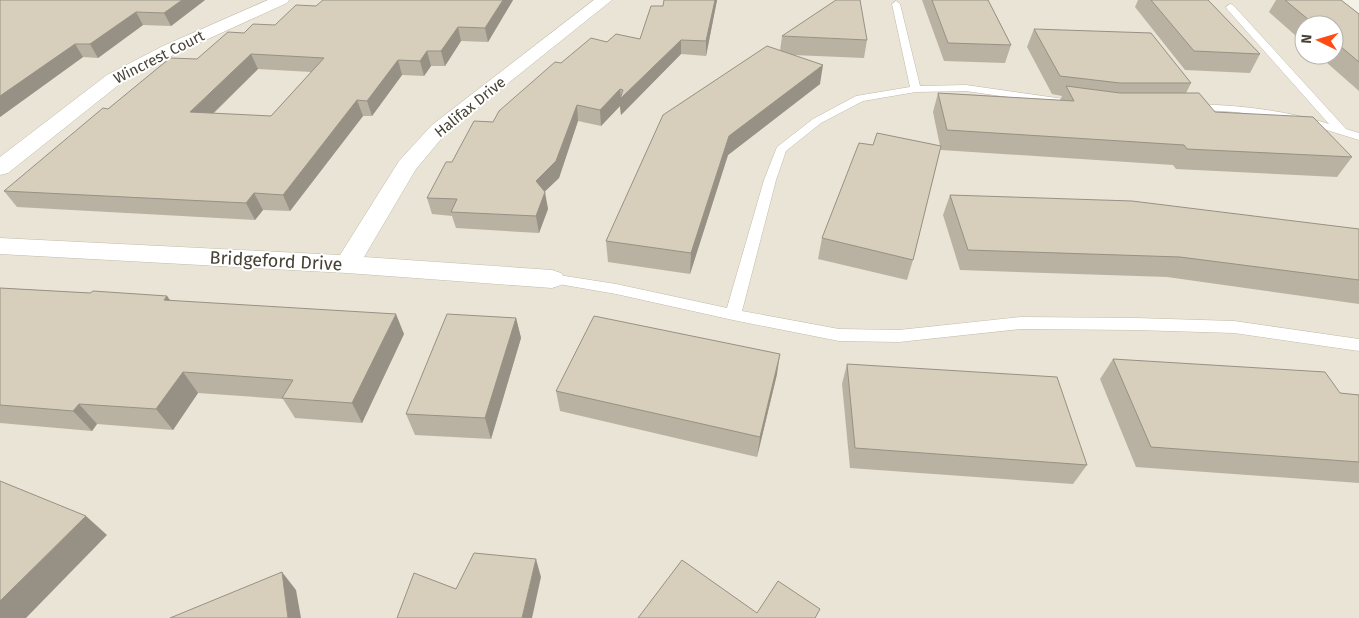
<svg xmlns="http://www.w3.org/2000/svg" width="1359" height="618" font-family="'Fira Sans',sans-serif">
<rect width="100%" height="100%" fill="#f4f2e7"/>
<path fill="#e9e4d5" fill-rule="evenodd" d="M 0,0 L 1309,0 L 1359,23 L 1359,618 L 0,618 ZM 1304,25 L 1334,25 L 1334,55 L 1304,55 Z"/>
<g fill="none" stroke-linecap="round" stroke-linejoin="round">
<g stroke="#c1bba9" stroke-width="1">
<g id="lane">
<path d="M 896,1 L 900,4 L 920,86 L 966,85 L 1064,99 L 1069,102 L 1064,105 L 966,91 L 916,92 L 863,101 L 821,123 L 786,151 L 776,180 L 742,311 L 839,329 L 899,330 L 1021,317 L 1136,318 L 1234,321 L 1359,339 L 1359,351 L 1234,333 L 1136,330 L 1021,329 L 899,342 L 839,341 L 733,320 L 616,294 L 547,282 L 545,279 L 547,276 L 552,274 L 616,284 L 727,308 L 764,180 L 777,147 L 813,119 L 856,96 L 910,87 L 892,4 Z"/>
<path d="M 1230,4 L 1233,5 L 1346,129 L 1359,133 L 1359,140 L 1314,126 L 1277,118 L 1236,112 L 1188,109 L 1187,107 L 1188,105 L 1192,104 C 1239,105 1284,110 1329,124 L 1227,9 L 1226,7 Z"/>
</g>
</g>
<g stroke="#c1bba9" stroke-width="1">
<g id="street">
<path d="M 268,0 L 289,0 L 287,3 L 175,54 L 121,83 L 8,173 L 0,175 L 0,157 L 107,75 L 163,46 Z"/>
<path d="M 594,0 L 612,0 L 446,133 L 416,169 L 364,257 L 552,270 L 561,273 L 565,279 L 561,285 L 552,288 L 347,273 L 0,254 L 0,238 L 340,255 L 399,161 L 432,125 Z"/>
</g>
</g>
<use href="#lane" fill="#fff" fill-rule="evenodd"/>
<use href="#street" fill="#fff" fill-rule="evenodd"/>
</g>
<g fill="#b9b2a2" fill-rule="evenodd">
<path d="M 0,0 L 205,0 L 171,26 L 143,25 L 98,58 L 83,57 L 0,117 Z"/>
<path d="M 513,0 L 488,42 L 461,41 L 445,66 L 431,66 L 424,76 L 402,75 L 372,116 L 363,116 L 290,211 L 263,210 L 255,220 L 17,207 L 4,191 L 108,109 L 244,33 L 275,25 L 316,6 ZM 258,69 L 311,72 L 271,116 L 213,114 Z"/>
<path d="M 717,0 L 706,56 L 681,54 L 621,115 L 620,106 L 601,126 L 578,121 L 559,178 L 544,192 L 548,209 L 539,233 L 456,228 L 452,216 L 432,214 L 427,198 L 452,162 L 493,122 L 561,63 L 607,42 L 640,39 L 663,6 Z"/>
<path d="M 922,0 L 988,0 L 1011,45 L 1005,63 L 944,61 Z"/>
<path d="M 1138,0 L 1208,0 L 1260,54 L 1250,73 L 1185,70 L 1135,7 Z"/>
<path d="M 1276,0 L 1341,0 L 1359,14 L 1359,91 L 1318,55 L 1334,55 L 1334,25 L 1304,25 L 1304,43 L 1269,12 Z"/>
<path d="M 1034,29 L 1191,83 L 1186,93 L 1215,112 L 1352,157 L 1337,177 L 1176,169 L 1173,165 L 941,150 L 941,147 L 913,260 L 907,280 L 818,259 L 822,238 L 873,145 L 940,146 L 933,112 L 938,93 L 1060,100 L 1062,96 L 1052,94 L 1027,47 Z"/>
<path d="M 782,36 L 867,40 L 864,58 L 793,55 L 820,84 L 728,155 L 690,274 L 608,262 L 606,241 L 780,51 Z"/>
<path d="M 950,195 L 1359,229 L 1359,304 L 1167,277 L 960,270 L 943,215 Z"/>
<path d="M 0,288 L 90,293 L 167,296 L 170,300 L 404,334 L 362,423 L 295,418 L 283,399 L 198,393 L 173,430 L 97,424 L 92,431 L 0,423 Z"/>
<path d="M 516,318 L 521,338 L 491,439 L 415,435 L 406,414 Z"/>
<path d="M 1113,359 L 1340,393 L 1359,395 L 1359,483 L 1136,467 L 1100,379 Z"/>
<path d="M 847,364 L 1087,465 L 1073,484 L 850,468 L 842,384 Z"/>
<path d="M 777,374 L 757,457 L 560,411 L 556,391 Z"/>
</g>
<g fill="#969184">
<path d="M 182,0 L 205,0 L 171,26 L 164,13 Z"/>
<path d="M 503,0 L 513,0 L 488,42 L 485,28 Z"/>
<path d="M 715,0 L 717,0 L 706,56 L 706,41 Z"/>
<path d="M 136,12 L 143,25 L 98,58 L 90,44 Z"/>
<path d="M 458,27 L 461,41 L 445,66 L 441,51 Z"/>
<path d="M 681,40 L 681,54 L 621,115 L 620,106 L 601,126 L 600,110 L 620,89 L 621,98 Z"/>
<path d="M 75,44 L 83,57 L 0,117 L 0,96 Z"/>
<path d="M 427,51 L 431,66 L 424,76 L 420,61 Z"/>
<path d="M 251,54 L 258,69 L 198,128 L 190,112 Z"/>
<path d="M 398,60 L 402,75 L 372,116 L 367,101 Z"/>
<path d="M 823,65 L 820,84 L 728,155 L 690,274 L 691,253 L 729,136 Z"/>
<path d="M 357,100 L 363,116 L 290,211 L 283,195 Z"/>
<path d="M 577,105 L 578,121 L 559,178 L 538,198 L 536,181 Z"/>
<path d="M 545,192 L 548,209 L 539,233 L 536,216 Z"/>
<path d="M 254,193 L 263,210 L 255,220 L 246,203 Z"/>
<path d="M 167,296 L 181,317 L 164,300 Z"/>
<path d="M 396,314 L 404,334 L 362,423 L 352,403 Z"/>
<path d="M 516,318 L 521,338 L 491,439 L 485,418 Z"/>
<path d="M 780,354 L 777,374 L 757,457 L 760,437 Z"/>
<path d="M 183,372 L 198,393 L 173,430 L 156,409 Z"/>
<path d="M 79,404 L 97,424 L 92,431 L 73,411 Z"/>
<path d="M 86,516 L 107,535 L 26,618 L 0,618 L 0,601 Z"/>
<path d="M 536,559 L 541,577 L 532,618 L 522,618 Z"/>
<path d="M 282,572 L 296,590 L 301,618 L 288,618 Z"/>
</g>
<g fill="#d7cfbc" stroke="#969184" fill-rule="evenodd">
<path d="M 0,0 L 182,0 L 164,13 L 136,12 L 90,44 L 75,44 L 0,96 Z"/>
<path d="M 323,0 L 503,0 L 485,28 L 458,27 L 441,51 L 427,51 L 420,61 L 398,60 L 367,101 L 357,100 L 283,195 L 254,193 L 246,203 L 4,191 L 103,108 L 108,109 L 170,58 L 197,59 L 228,32 L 244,33 L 253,24 L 275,25 L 296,5 L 316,6 ZM 251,54 L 324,58 L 271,116 L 190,112 Z"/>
<path d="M 664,0 L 715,0 L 706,41 L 681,40 L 620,99 L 623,90 L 620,89 L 600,110 L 577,105 L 556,161 L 536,181 L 545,192 L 536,216 L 451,212 L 457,199 L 427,198 L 446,162 L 452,162 L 474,121 L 493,122 L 499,111 L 555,62 L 561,63 L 591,38 L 607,42 L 616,34 L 640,39 L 651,6 L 663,6 Z"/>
<path d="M 836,0 L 860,0 L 867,40 L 782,36 Z"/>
<path d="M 932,0 L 988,0 L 1011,45 L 948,43 Z"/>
<path d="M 1151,0 L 1208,0 L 1260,54 L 1194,51 Z"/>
<path d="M 1285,0 L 1341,0 L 1359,14 L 1359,62 L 1334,41 L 1334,25 L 1315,25 Z"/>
<path d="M 1034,29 L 1151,33 L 1191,83 L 1120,83 L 1060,76 Z"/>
<path d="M 767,46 L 823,65 L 729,136 L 691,253 L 606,241 L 663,115 Z"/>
<path d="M 1066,86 L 1120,93 L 1199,93 L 1215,112 L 1313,117 L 1352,157 L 1187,149 L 1184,145 L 947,130 L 938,93 L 1074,101 Z"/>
<path d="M 877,133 L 941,146 L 913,260 L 822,238 L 859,143 L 873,145 Z"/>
<path d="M 950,195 L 1132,201 L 1359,229 L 1359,280 L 1180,257 L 968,250 Z"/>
<path d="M 0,288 L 90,293 L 93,291 L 167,296 L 164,300 L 396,314 L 352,403 L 282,398 L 293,380 L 183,372 L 156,409 L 79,404 L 73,411 L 0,405 Z"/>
<path d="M 447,314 L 516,318 L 485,418 L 406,414 Z"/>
<path d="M 594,316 L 780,354 L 760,437 L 556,391 Z"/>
<path d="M 1113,359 L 1325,372 L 1340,393 L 1359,395 L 1359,462 L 1151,447 Z"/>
<path d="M 847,364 L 1057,377 L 1087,465 L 855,448 Z"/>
<path d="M 0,481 L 86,516 L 0,601 Z"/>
<path d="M 474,553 L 536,559 L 522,618 L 397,618 L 414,573 L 456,589 Z"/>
<path d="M 682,560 L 757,613 L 778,581 L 820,609 L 815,618 L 638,618 Z"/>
<path d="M 282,572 L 288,618 L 170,618 Z"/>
</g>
<g text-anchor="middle" stroke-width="4" stroke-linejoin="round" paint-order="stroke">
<g font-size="15" fill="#484235" stroke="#fff">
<text transform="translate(159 57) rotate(-27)" y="5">Wincrest Court</text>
<text transform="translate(470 107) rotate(-39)" y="5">Halifax Drive</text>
</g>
<g font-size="18" fill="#484235" stroke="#fff">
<text transform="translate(276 261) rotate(3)" y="6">Bridgeford Drive</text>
</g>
</g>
<g transform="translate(1319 40) rotate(275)"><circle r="24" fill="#ffffff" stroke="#b6b3ae"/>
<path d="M0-4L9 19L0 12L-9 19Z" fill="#ff4c14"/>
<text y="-8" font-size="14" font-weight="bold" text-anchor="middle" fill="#484235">N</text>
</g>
</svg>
